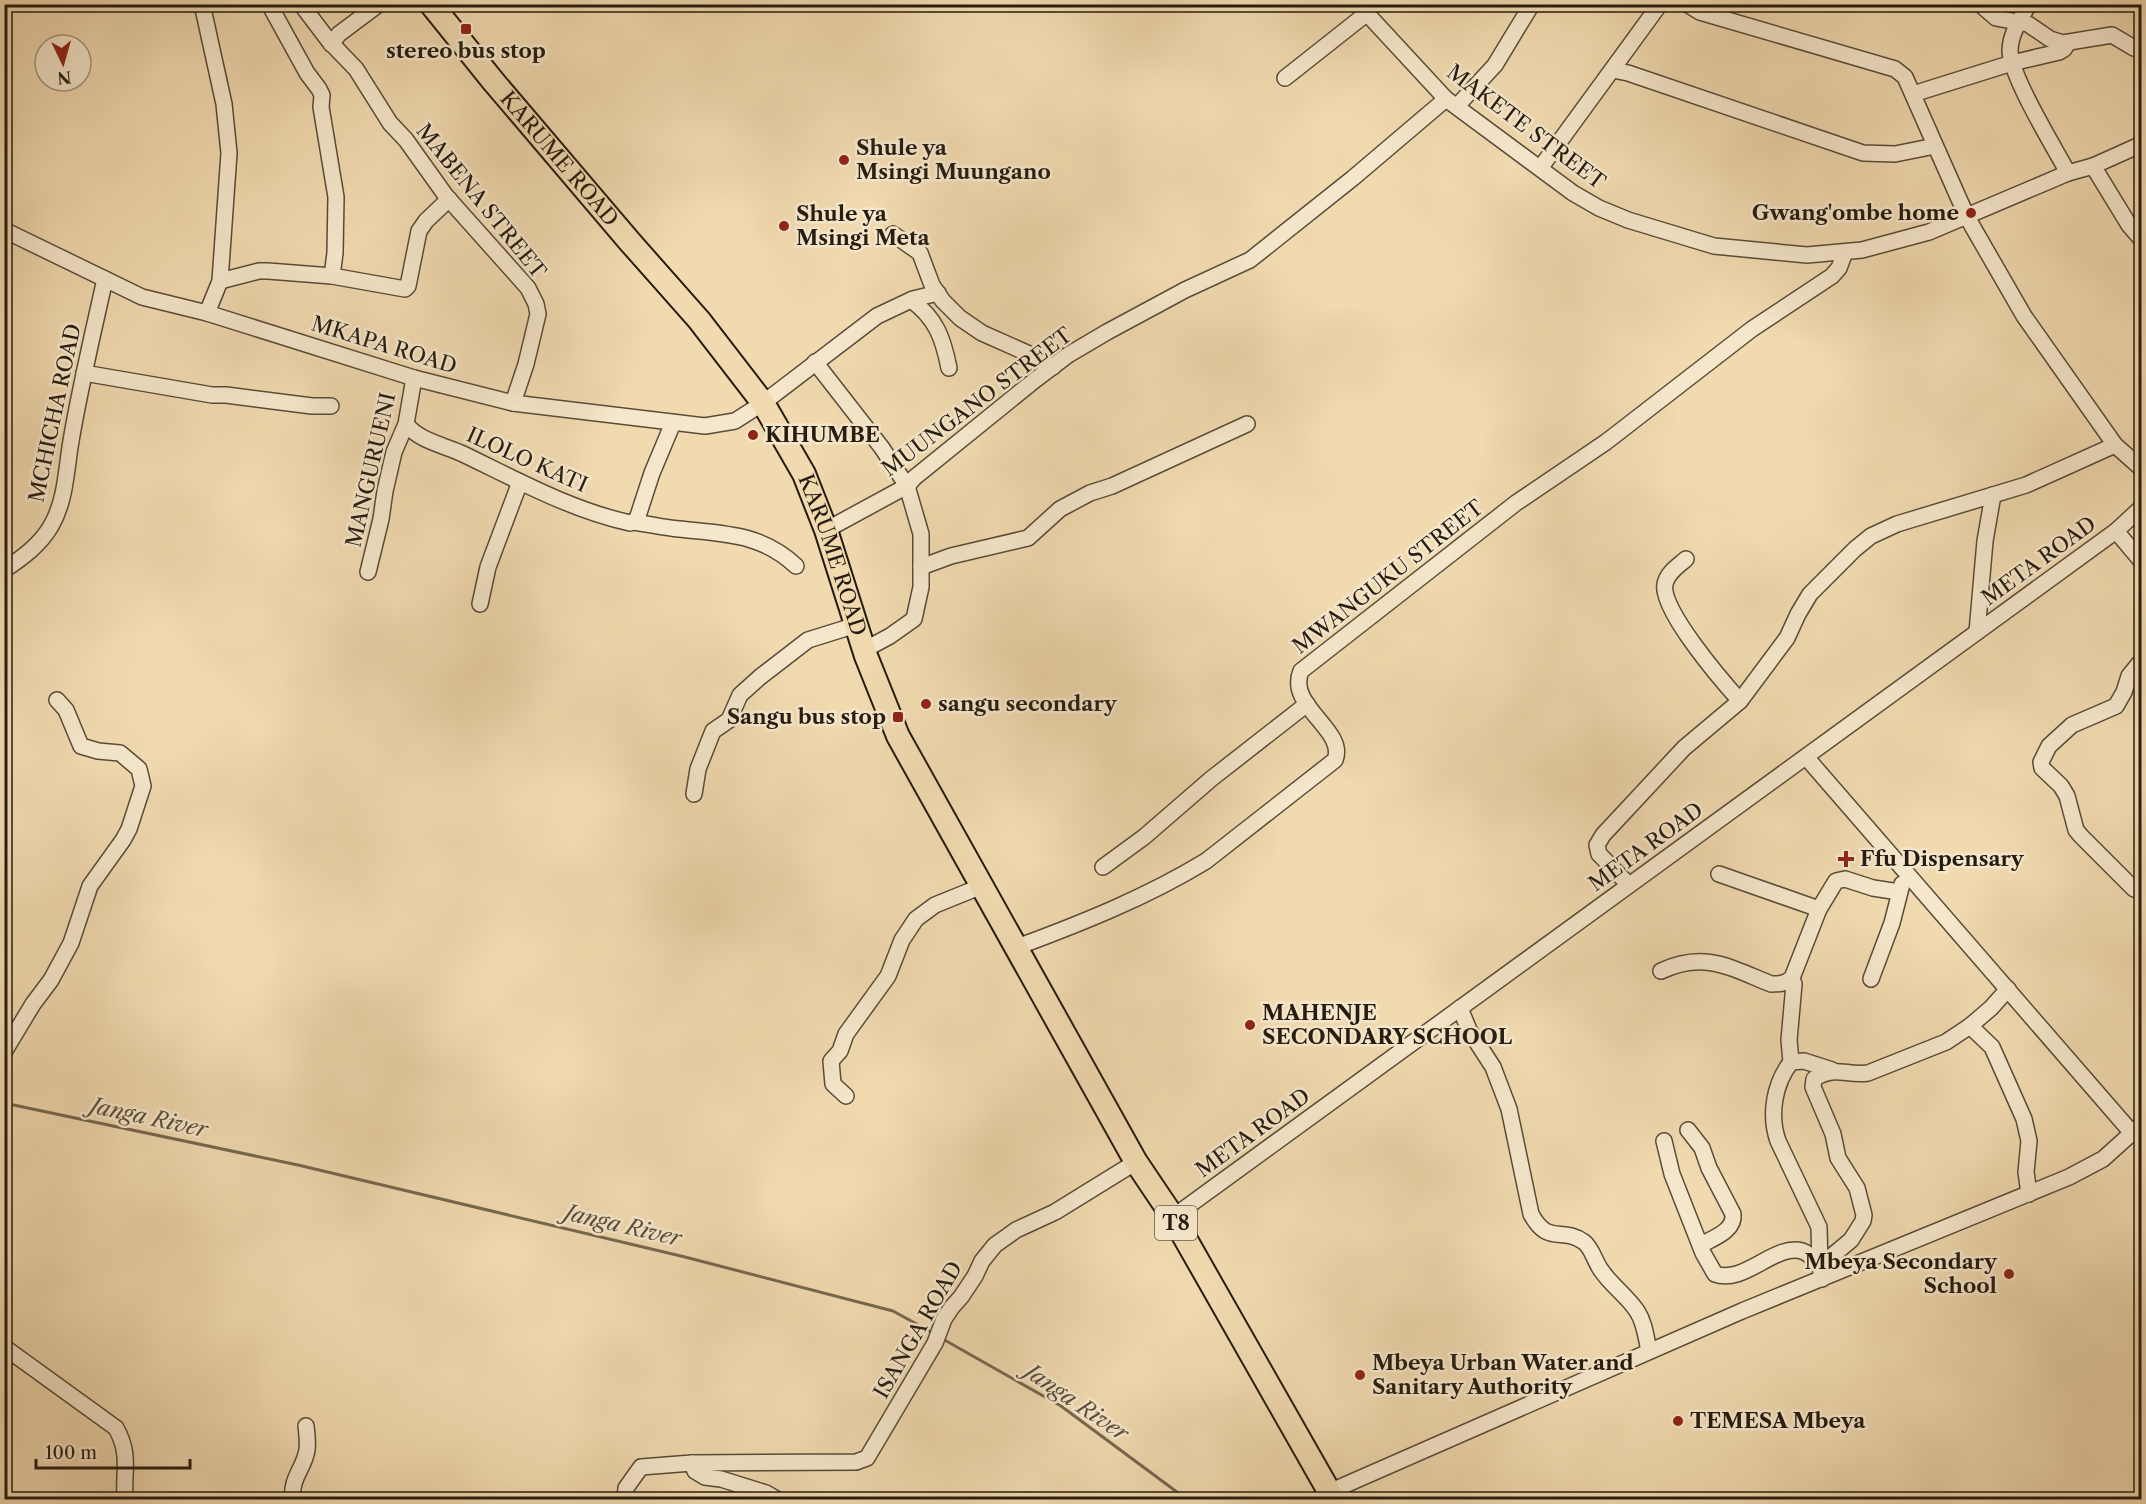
<svg xmlns="http://www.w3.org/2000/svg" width="2146" height="1504" font-family="'Libre Caslon Text',serif">
<rect width="100%" height="100%" fill="#f1dab0"/>
<filter id="stains"><feTurbulence type="fractalNoise" baseFrequency=".00333" numOctaves="4"/><feColorMatrix values="0 0 0 0 .2 0 0 0 0 .09 0 0 0 0 .02 0 0 0 .5 -.17"/></filter>
<radialGradient id="worn" r=".72"><stop offset=".6" stop-color="#630" stop-opacity="0"/><stop offset="1" stop-color="#630" stop-opacity=".3"/></radialGradient>
<g fill="none" stroke-linecap="round" stroke-linejoin="round">
<g stroke="#766750" stroke-width="3">
<path d="M 4,1103 L 298,1165 L 685,1257 L 893,1311 L 933,1333"/>
<path d="M 941,1338 L 1061,1406 L 1181,1495 L 1185,1500"/>
</g>
<g stroke="#584c38" stroke-width="18">
<g id="minor">
<path d="M 202,4 L 224,104 L 229,153 L 220,281 L 207,313"/>
<path d="M 269,4 L 307,73 L 319,89 L 322,95 L 321,107 L 336,197 L 335,253 L 332,276"/>
<path d="M 301,4 L 329,41 L 356,69 L 390,123 L 406,140 L 446,196 L 528,288 L 536,304 L 538,314 L 526,364 L 513,403"/>
<path d="M 1358,4 L 1446,99 L 1573,193 L 1599,208 L 1628,220 L 1714,246 L 1807,255 L 1862,250 L 1929,232 L 2068,173 L 2093,166 L 2142,144"/>
<path d="M 1687,4 L 1700,12 L 1895,69 L 1905,77 L 1967,217 L 2024,316 L 2115,445 L 2142,469"/>
<path d="M 1980,4 L 1996,18 L 2028,24 L 2050,39 L 2063,43 L 2112,35 L 2134,48 L 2142,49"/>
<path d="M 2029,4 C 2021,18 2010,34 2010,51 C 2011,77 2054,147 2068,173"/>
<path d="M 331,44 L 339,34 L 379,4"/>
<path d="M 1613,70 L 1628,73 L 1863,153 L 1895,154 L 1935,146"/>
<path d="M 1285,78 L 1366,14"/>
<path d="M 1913,94 L 2012,63 L 2059,52 L 2064,49 L 2068,43"/>
<path d="M 1457,106 L 1495,65 L 1532,4"/>
<path d="M 2093,166 L 2129,225 L 2142,240"/>
<path d="M 1541,167 L 1660,4"/>
<path d="M 4,230 L 142,297 L 207,313 L 414,378 L 513,403 L 705,426 L 735,421 L 763,403 L 877,316 L 913,299 L 938,293"/>
<path d="M 893,234 L 920,253 L 932,285 L 943,301 L 960,318 L 982,333 L 1027,353 L 1053,367"/>
<path d="M 220,281 L 259,271 L 268,271 L 332,276 L 405,289 L 408,286 L 419,231 L 426,221 L 449,199"/>
<path d="M 911,300 C 936,318 943,338 949,368"/>
<path d="M 815,362 L 882,448 L 907,486 L 921,534 L 921,587 L 914,619 L 890,636 L 864,650"/>
<path d="M 84,373 L 212,395 L 226,395 L 312,406 L 331,406"/>
<path d="M 406,424 C 419,441 444,445 463,454 C 517,480 571,510 630,523 L 635,521 L 638,516 L 652,473 L 673,423"/>
<path d="M 633,522 C 649,524 664,528 679,529 C 724,534 761,533 796,566"/>
<path d="M 826,530 L 907,486 L 914,478 L 1035,380 L 1068,355 L 1107,332 L 1185,290 L 1250,260 L 1353,178 L 1446,99"/>
<path d="M 2116,531 L 2142,562"/>
<path d="M 1686,559 C 1678,566 1667,573 1665,584 C 1659,608 1723,682 1740,701"/>
<path d="M 921,567 L 951,556 L 1028,538 L 1060,509 L 1090,493 L 1112,486 L 1247,424"/>
<path d="M 4,570 C 22,558 40,545 51,526 C 66,500 66,470 71,441 C 80,387 93,333 105,279"/>
<path d="M 368,572 L 381,519 L 385,491 L 394,452 L 406,424 L 414,378"/>
<path d="M 480,604 L 488,567 L 520,482"/>
<path d="M 1977,632 L 1985,541 L 1993,495"/>
<path d="M 2142,660 L 2129,676 L 2124,692 L 2116,706 L 2072,725 L 2049,746 L 2041,762 L 2042,768 L 2061,786 L 2067,796 L 2076,830 L 2081,836 L 2134,889 L 2142,890"/>
<path d="M 1806,757 L 2132,1133"/>
<path d="M 694,794 L 698,769 L 713,731 L 729,720 L 740,695 L 760,677 L 808,640 L 856,625"/>
<path d="M 1103,867 L 1144,837 L 1211,779 L 1307,704"/>
<path d="M 1719,874 L 1819,909"/>
<path d="M 1629,885 L 1599,854 L 1597,845 L 1603,835 L 1684,748 L 1740,701 L 1787,638 L 1798,614 L 1810,594 L 1855,549 L 1871,536 L 1897,524 L 2026,485 L 2115,445"/>
<path d="M 1017,947 C 1082,923 1147,897 1206,861 L 1335,760 C 1347,730 1286,706 1301,671 L 1516,503 L 1606,442 L 1752,329 L 1832,276 L 1839,268 L 1845,252"/>
<path d="M 1661,971 C 1704,951 1729,967 1771,984 C 1779,984 1785,984 1792,978 L 1819,909 L 1836,881 L 1845,879 L 1873,888 L 1899,892"/>
<path d="M 1871,979 L 1892,923 L 1902,884"/>
<path d="M 1460,1008 L 1469,1030 L 1493,1067 L 1509,1109 L 1531,1214 C 1548,1246 1562,1226 1584,1242 C 1592,1248 1595,1262 1601,1270 C 1611,1285 1627,1296 1637,1311 C 1645,1323 1646,1338 1649,1351"/>
<path d="M 1970,1026 L 1992,1047 L 2024,1119 L 2029,1141 L 2026,1172 L 2029,1194"/>
<path d="M 4,1052 L 33,1004 L 51,980 L 71,943 L 90,886 L 123,840 L 129,829 L 143,786 L 139,769 L 120,753 L 98,751 L 81,746 L 66,710 L 57,700"/>
<path d="M 1791,1062 L 1789,1040 L 1794,984 L 1792,978"/>
<path d="M 846,1096 L 833,1084 L 831,1061 L 840,1051 L 846,1034 L 888,976 L 902,940 L 916,919 L 935,905 L 982,886"/>
<path d="M 1688,1130 L 1702,1148 L 1709,1168 L 1733,1214 C 1735,1231 1713,1238 1701,1245"/>
<path d="M 1664,1141 L 1672,1174 L 1703,1253 L 1715,1274 C 1744,1285 1775,1243 1802,1251 C 1809,1253 1815,1260 1820,1266"/>
<path d="M 1173,1217 L 2116,531 L 2142,507"/>
<path d="M 1820,1266 L 1819,1227 L 1778,1141 C 1769,1115 1774,1084 1791,1062 L 1804,1061 L 1832,1070"/>
<path d="M 1822,1279 L 1820,1266 L 1851,1240 L 1863,1221 L 1864,1215 L 1857,1188 L 1838,1158 L 1833,1134 L 1813,1087 L 1814,1079 C 1834,1065 1846,1076 1868,1073 L 1946,1042 L 1970,1026 L 1991,1008 L 2008,989"/>
<path d="M 4,1347 L 116,1428 C 131,1455 123,1471 125,1500"/>
<path d="M 692,1463 L 856,1462 L 867,1458 L 935,1343 L 944,1319 L 952,1307 L 961,1297 L 975,1276 L 982,1261 L 995,1245 L 1016,1230 L 1055,1212 L 1136,1162"/>
<path d="M 293,1500 C 290,1478 304,1469 307,1450 C 308,1442 307,1434 306,1426"/>
<path d="M 625,1500 L 626,1488 L 641,1467 L 692,1463 L 695,1471 L 705,1477 L 721,1479 L 766,1493 L 778,1500"/>
<path d="M 1317,1500 L 1329,1492 L 1742,1311 L 2069,1177 L 2103,1159 L 2142,1124"/>
</g>
</g>
<g stroke="#251c10" stroke-width="26">
<g id="highway">
<path id="s1" d="M 431,4 L 493,81 L 630,242 L 699,320 L 763,403 L 804,474 L 826,530 L 866,656 L 898,736 L 1136,1162 L 1173,1217 L 1334,1500"/>
</g>
</g>
<use href="#minor" stroke="#f6e7cc" stroke-width="15"/>
<use href="#highway" stroke="#f1dab0" stroke-width="22"/>
</g>
<g fill="#8f2418" stroke="#f6e7cc" stroke-width="2">
<rect x="460" y="23" width="12" height="12" rx="3"/>
<circle cx="844" cy="160" r="6"/>
<circle cx="1971" cy="213" r="6"/>
<circle cx="784" cy="226" r="6"/>
<circle cx="753" cy="435" r="6"/>
<circle cx="926" cy="704" r="6"/>
<rect x="892" y="711" width="12" height="12" rx="3"/>
<path d="M1843 850h6v6h6v6h-6v6h-6v-6h-6v-6h6z"/>
<circle cx="1250" cy="1025" r="6"/>
<circle cx="2009" cy="1274" r="6"/>
<circle cx="1360" cy="1375" r="6"/>
<circle cx="1678" cy="1421" r="6"/>
</g>
<g text-anchor="middle" stroke-width="5" stroke-linejoin="round" paint-order="stroke">
<rect fill="#f6e7cc" stroke="#645948" stroke-width="1.5" x="1155" y="1206" width="42" height="34" rx="4.5"/>
<g font-size="20" font-weight="bold" fill="#251c10">
<text x="1176" y="1230">T8</text>
</g>
<g font-size="21" font-weight="bold" fill="#251c10" stroke="#f6e7cc" text-anchor="start">
<text x="466" y="58" text-anchor="middle">stereo bus stop</text>
<text x="856" y="155">Shule ya<tspan x="856" dy="24">Msingi Muungano</tspan></text>
<text x="1959" y="220" text-anchor="end">Gwang'ombe home</text>
<text x="796" y="221">Shule ya<tspan x="796" dy="24">Msingi Meta</tspan></text>
<text x="765" y="442">KIHUMBE</text>
<text x="938" y="711">sangu secondary</text>
<text x="886" y="724" text-anchor="end">Sangu bus stop</text>
<text x="1860" y="866">Ffu Dispensary</text>
<text x="1262" y="1020">MAHENJE<tspan x="1262" dy="24">SECONDARY SCHOOL</tspan></text>
<text x="1997" y="1269" text-anchor="end">Mbeya Secondary<tspan x="1997" dy="24">School</tspan></text>
<text x="1372" y="1370">Mbeya Urban Water and<tspan x="1372" dy="24">Sanitary Authority</tspan></text>
<text x="1690" y="1428">TEMESA Mbeya</text>
</g>
<g font-size="21" fill="#251c10" stroke="#f6e7cc">
<text transform="translate(1526 127) rotate(37)" y="7">MAKETE STREET</text>
<text dy="7" stroke="none"><textPath href="#s1" startOffset="201">KARUME ROAD</textPath></text>
<text transform="translate(481 201) rotate(51)" y="7">MABENA STREET</text>
<text transform="translate(384 345) rotate(17)" y="7">MKAPA ROAD</text>
<text transform="translate(977 402) rotate(-37)" y="7">MUUNGANO STREET</text>
<text transform="translate(55 413) rotate(-78)" y="7">MCHICHA ROAD</text>
<text transform="translate(527 460) rotate(24)" y="7">ILOLO KATI</text>
<text transform="translate(371 470) rotate(-77)" y="7">MANGURUENI</text>
<text dy="7" stroke="none"><textPath href="#s1" startOffset="687">KARUME ROAD</textPath></text>
<text transform="translate(2039 561) rotate(-36)" y="7">META ROAD</text>
<text transform="translate(1388 577) rotate(-38)" y="7">MWANGUKU STREET</text>
<text transform="translate(1646 847) rotate(-36)" y="7">META ROAD</text>
<text transform="translate(1253 1133) rotate(-36)" y="7">META ROAD</text>
<text transform="translate(918 1330) rotate(-60)" y="7">ISANGA ROAD</text>
</g>
<g font-size="22" font-style="italic" fill="#5b4e3a" stroke="#f6e7cc">
<text transform="translate(149 1117) rotate(12)" y="8">Janga River</text>
<text transform="translate(623 1225) rotate(13)" y="8">Janga River</text>
<text transform="translate(1077 1402) rotate(34)" y="8">Janga River</text>
</g>
</g>
<rect width="2146" height="1504" fill="none" stroke="#f1dab0" stroke-width="24"/>
<rect x="6" y="6" width="2134" height="1492" fill="none" stroke="#251c10" stroke-width="3"/>
<rect x="12" y="12" width="2122" height="1480" fill="none" stroke="#251c10" stroke-width="1.5"/>
<g transform="translate(63 63) rotate(175)"><circle r="28" fill="#f6e7cc" stroke="#a29681" stroke-width="1.5"/>
<path d="M0-4.5L10 22L0 15L-10 22Z" fill="#8f2418"/>
<text y="-9" font-size="16" font-weight="bold" text-anchor="middle" fill="#251c10">N</text>
</g>
<path d="M36 1459v9h154v-9" fill="none" stroke="#251c10" stroke-width="3"/>
<text x="45" y="1459" font-size="18" fill="#251c10" stroke="#f6e7cc" stroke-width="4.5" paint-order="stroke">100 m</text>
<rect width="100%" height="100%" filter="url(#stains)"/>
<rect width="100%" height="100%" fill="url(#worn)"/>
</svg>
